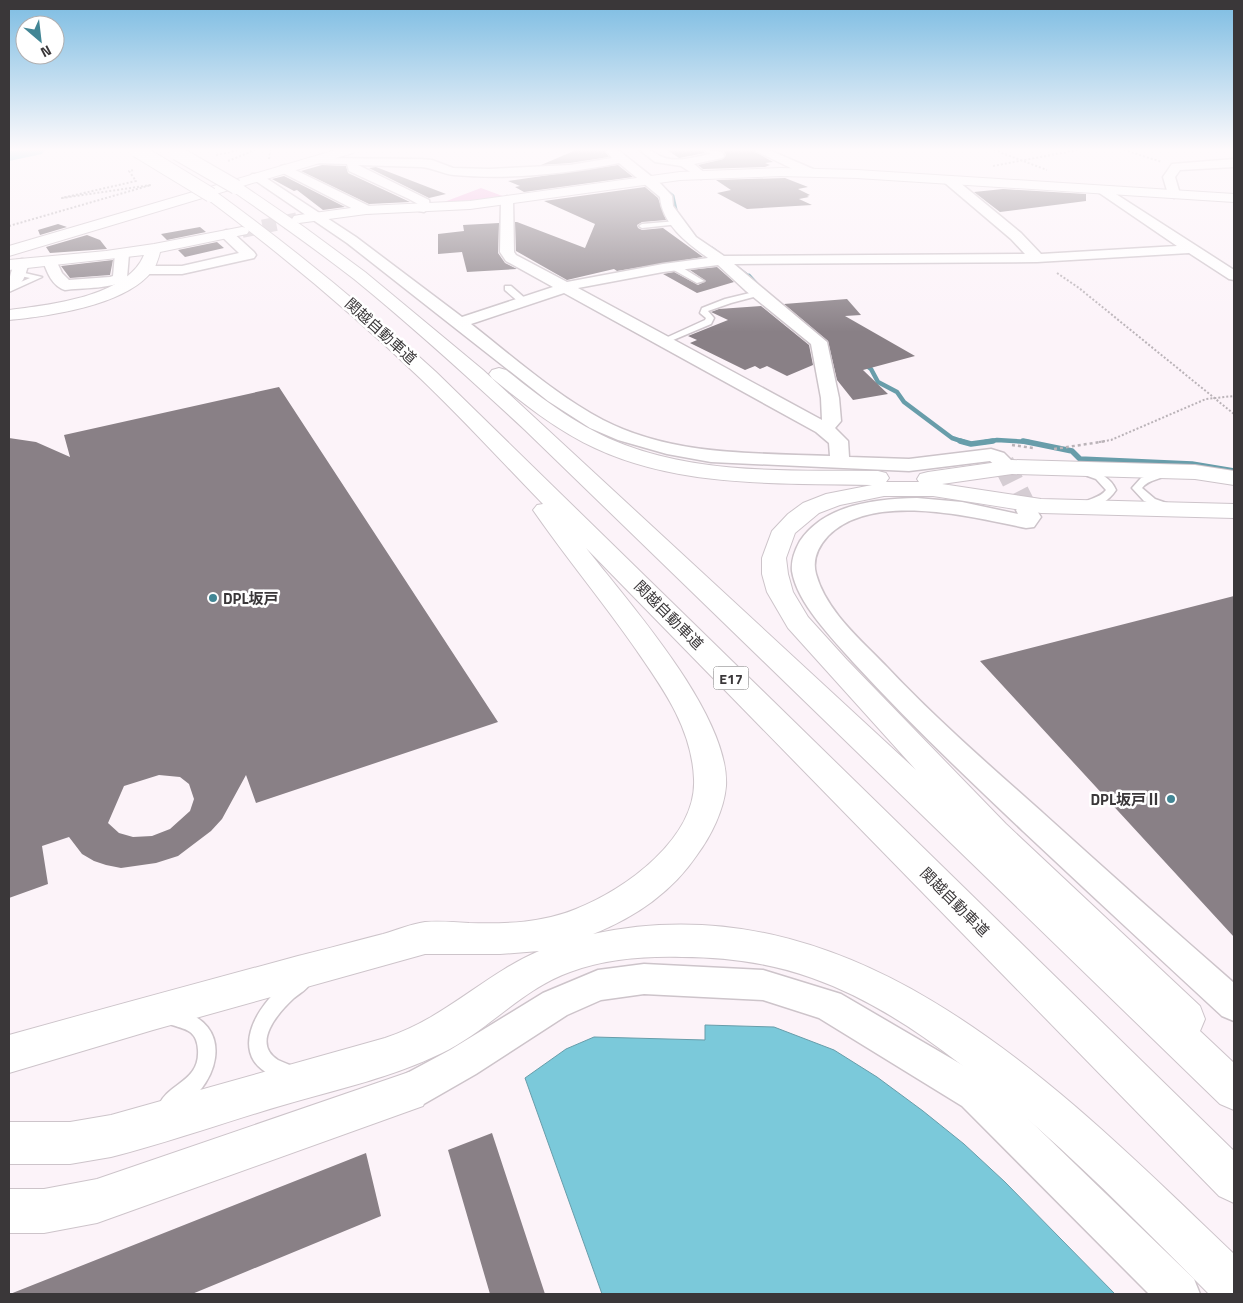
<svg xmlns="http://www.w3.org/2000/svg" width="1243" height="1303" font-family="'Titillium Web','Noto Sans JP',sans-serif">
<rect width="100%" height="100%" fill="#fcf3f9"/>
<path fill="#f3bbe1" d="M481 188 508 198 444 202Z"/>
<path fill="#7bc9da" stroke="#689daa" d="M705 1025 774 1027 834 1050 877 1077 923 1111 964 1144 1005 1182 1115 1294H602L525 1078 566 1049 594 1037 705 1040Z"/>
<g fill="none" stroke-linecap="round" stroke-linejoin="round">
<path stroke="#689daa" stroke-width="3" d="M662 187 673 196 677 214 680 217
M712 248 750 277"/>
<path stroke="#689daa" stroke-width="4.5" d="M749 276 758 286
M864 364 871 369 878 382 897 392 904 402 952 438 964 442
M985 442 997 440 1029 442"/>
<path stroke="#689daa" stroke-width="5.5" d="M960 441 971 444 993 441
M1023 441 1072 451 1080 459 1192 464 1234 471"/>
<path fill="#7bc9da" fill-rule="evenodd" d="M45 150 42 154 9 161V151Z"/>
</g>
<path fill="#898086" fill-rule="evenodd" d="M576 150H604L609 157 570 163 541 165Z
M667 150H702L705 153 679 158Z
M720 150H752L773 162 765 163 770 165 765 167 703 169 698 165 723 159 726 155 724 151Z
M322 165 346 166 348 173 410 202 369 204 301 171Z
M618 165 633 177 524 192 515 187 520 186 508 181Z
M376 167 446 194 429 198 369 168Z
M284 176 345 207 323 210 297 190 294 191 272 179Z
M785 178 808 187 798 189 810 195 807 196 809 197 799 199 812 205 747 209 717 193 731 190 716 180Z
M645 187 658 198 666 220 642 222 637 225 638 228 642 230 663 228 703 257 617 271 614 269 567 280 516 251 515 222H517L585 248 595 224 544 201Z
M1003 189 1086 194V201L1000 212 974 192Z
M499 223 498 253 505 263 517 269 467 272 462 252 438 254V234L464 231 463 225Z
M58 224 67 227 40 235 38 230Z
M200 227 206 232 167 240 161 234Z
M87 235 100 240 107 249 50 253 46 247Z
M217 242 224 248 185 257 178 250Z
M113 260 110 275 70 278 61 266Z
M717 267 734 282 697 293 663 274 674 272 698 285 706 281 690 270Z
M847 299 861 315 845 316 915 356 863 370 888 394 853 400 837 380 828 341 784 304Z
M761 306 809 345 813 365 787 376 767 366 760 369 755 366 745 370 690 343 697 340 688 336 728 320 711 312 719 309Z
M279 387 498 722 256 803 246 775 222 819 211 831 178 856 156 863 121 868 106 865 94 861 82 854 69 837 42 846 48 884 9 898V438L36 442 70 457 64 435ZM159 775 180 777 189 784 194 799 190 811 170 829 152 836 133 837 119 833 108 823 124 786Z
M1234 596V937L980 661Z
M492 1133 545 1294H490L448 1150Z
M366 1153 381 1216 192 1294H10Z"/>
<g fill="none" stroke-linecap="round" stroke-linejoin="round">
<path stroke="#d5cdd3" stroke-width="22" stroke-dasharray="22 11" stroke-linecap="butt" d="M1003 462 1027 510"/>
<path stroke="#d5cdd3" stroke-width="14" stroke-dasharray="14 7" stroke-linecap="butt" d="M242 231 299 219"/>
<g stroke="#cdc4ca" stroke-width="3">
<path id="service" d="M677 221 679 222V224L642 228 639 226 642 224Z
M672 265H678L704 281 697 283 672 269Z
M16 271 42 277 9 292V287L30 278 16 275Z
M505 286H511L527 300V304H521L505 290Z
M758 291H761V295L731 303 708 311 714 318 711 324 666 343 659 341 705 320 706 318 700 313 702 308 725 299Z
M1083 468C1097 472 1110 476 1116 490 1109 501 1095 510 1081 507L1080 505C1088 498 1099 499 1106 490L1096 479 1079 473 1078 471Z
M1163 471 1168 474C1160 480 1149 479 1142 488L1155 499 1175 506 1176 508 1171 511 1144 501 1132 488 1141 478Z
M302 974 308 977 311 982C307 990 300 993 294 998 278 1013 251 1043 278 1060 284 1063 291 1065 296 1068L299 1074 296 1080 290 1083C277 1078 262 1073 254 1061 235 1031 275 984 302 974Z
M172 1009C241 1020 219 1094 168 1114L161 1111 159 1105C168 1083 200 1082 198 1050 197 1028 182 1029 166 1023L163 1017 166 1011Z"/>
</g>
<g stroke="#cdc4ca" stroke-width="3">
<path id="minor" d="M606 150H618L661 184 672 196 673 206 696 237 724 256 1025 254 1011 239 945 183 943 180 945 177H953L1021 233 1041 254 1177 246 1095 190 1097 187H1105L1234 270V280L1229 279 1189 253 1037 262 734 264 827 342 839 398 841 421 835 428 848 441 849 457 909 459 991 449 1004 453 1013 462 1010 466C1001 468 997 467 990 461L909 471 711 462 667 454 618 440 590 428 548 401 347 243 250 177 252 174H260L356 237 462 317 553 287 506 261 500 252 501 200 507 196 513 200 514 252 516 255 567 282 663 264 708 258C687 243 662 224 660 197L619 163C565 174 509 180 454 175 443 174 433 168 421 167L358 165 429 200 430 208 424 212 419 211 418 204 409 199 349 171 347 164 314 163 310 162 308 160 310 158 421 159 432 160 453 168 489 169 570 165 612 158ZM718 265 746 291 811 344 821 398 822 420 578 288 663 272ZM564 293 816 432 829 443 830 456C754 453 673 456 603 420 557 396 512 356 471 324Z
M640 150C655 149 651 152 662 157 677 163 695 157 710 154L704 150 722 152 724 156 722 158 694 164 707 175 701 179 681 166 655 162Z
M754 150H769L813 169 815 172 813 175H805Z
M1234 159V167L1180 170 1175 177 1180 194 1174 198 1168 194 1163 177 1172 164Z
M285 165 371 207 372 210 371 213H361L281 172 279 169 281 166Z
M226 230 231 231 254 252 256 255 254 258 182 274H144L139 273 137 270 139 267 144 266H182L239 253 219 234Z
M122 250 127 251 129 254 127 278C119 289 79 288 65 290 52 286 47 272 43 261L45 258H55L62 273 69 280 110 277 113 276 115 254 117 251Z
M22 259 27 260 29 263C24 277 25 285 9 288 9 278 11 269 17 260Z
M917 498 962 502 1018 514 1016 510 1020 506 1027 504 1034 506 1041 517 1034 527 1026 528C972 517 872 491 828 536 818 547 812 559 816 574 826 611 861 640 887 667 936 719 990 766 1043 813 1106 870 1170 927 1234 983V1021L1222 1016C1155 954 1089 893 1023 831 965 776 907 721 853 662 832 638 797 603 792 571 791 560 795 550 800 541 825 504 876 499 917 498Z
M644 964 763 970 841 994 988 1080 1194 1279 1200 1294H1149L962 1106 819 1018 763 1000 644 994 601 1000 567 1015 476 1074 422 1105 409 1110 396 1105 390 1092 396 1079 450 1050 543 993 598 970Z"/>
</g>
<g stroke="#cdc4ca" stroke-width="2">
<path id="tertiary" d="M336 150H355L353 153 9 256V246Z
M780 168 857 170 1234 194V202L857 178 780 176 680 180 470 209 366 214 299 223 294 222 292 219 294 216 299 215 366 206 470 201 680 172Z
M242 227 247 228 249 231 247 234 160 252C159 257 157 262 155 267 131 305 50 316 9 320V310C48 305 127 297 144 255L9 270V260L106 251 154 244Z
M409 1072 423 1078 429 1092 423 1106 97 1223 44 1233H9V1189H44L97 1179Z"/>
</g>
<g stroke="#cdc4ca" stroke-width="2">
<path id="motorway" d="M236 183 241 184 304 227 365 272 483 370 916 770 788 628 767 592 762 574V558L772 531 788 514 803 503 826 494 872 485C780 483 681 488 595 448 558 431 524 404 492 378L489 374 492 370 499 368 506 370C542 399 581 429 625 445 705 475 794 470 878 471L886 473 889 478 886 482H919L917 479 920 474 928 472 1012 460 1195 465 1234 471V485L1195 479 1012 474 942 484 1041 499 1234 504V518L1041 513 933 496H884L840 505 819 513 795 533 786 558 788 574 793 592 808 617 847 660 1006 824 1200 1006 1205 1019 1200 1031 1234 1063V1110L1220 1104 525 430C469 378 413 327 354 279 314 248 273 219 231 190L229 187 231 184Z
M211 191 216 192C293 248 366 308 436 372L1234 1151V1203L1219 1196 586 548C629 603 730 715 726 786 724 810 711 836 697 855 672 892 634 918 593 934 858 877 1061 1089 1234 1254V1294H1209C1129 1214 1050 1132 959 1063 915 1029 866 997 812 978 770 963 726 957 682 957 645 956 605 959 570 972 522 989 488 1031 442 1053 393 1077 339 1089 287 1104 228 1121 170 1142 111 1157L70 1164H9V1122H70L111 1115 385 1038C446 1018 483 975 539 951L500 954H425L153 1030 9 1073V1035C105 1008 202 982 298 956 327 949 355 941 383 934 397 930 411 924 425 922 439 921 455 922 469 923 506 924 542 923 576 909 625 890 697 838 694 779 692 729 664 690 637 651 604 603 566 558 533 510L537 505 543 504C502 462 463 419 421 379 353 314 281 254 206 198L204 195Z"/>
</g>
<path stroke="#bab3b8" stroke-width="2" stroke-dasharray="2 2" stroke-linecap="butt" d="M994 150 1047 170
M1124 150 1162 162
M216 155 240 150
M269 159 270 150
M228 161 255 150
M993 166 1077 150
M9 226 151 185 62 198 136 181 129 171 134 170
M1057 273 1079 288 1234 414
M1099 442 1111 440 1206 399 1234 396"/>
<path stroke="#bab3b8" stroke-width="2.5" stroke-dasharray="3 3" stroke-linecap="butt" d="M1012 445 1033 448
M1054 449 1107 441"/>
<use href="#service" fill="#fff" fill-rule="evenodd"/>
<use href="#minor" fill="#fff" fill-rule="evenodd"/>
<use href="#tertiary" fill="#fff" fill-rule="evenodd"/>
<use href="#motorway" fill="#fff" fill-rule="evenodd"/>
<g stroke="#cdc4ca" stroke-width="16" stroke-linecap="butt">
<path id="motorway-bridge" d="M137 150 211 195
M177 153 236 187"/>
</g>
<use href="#motorway-bridge" stroke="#fff" stroke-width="14"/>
</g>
<linearGradient id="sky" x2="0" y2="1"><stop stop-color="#7cbce2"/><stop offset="0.45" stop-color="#fefafc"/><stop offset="1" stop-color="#fefafc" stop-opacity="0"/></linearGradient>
<rect width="1243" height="332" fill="url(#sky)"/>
<g fill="#428695" stroke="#fff" stroke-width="2">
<circle cx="213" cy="598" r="5"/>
<circle cx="1171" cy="799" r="5"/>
</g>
<g text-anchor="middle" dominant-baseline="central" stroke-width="5" stroke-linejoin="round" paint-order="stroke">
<rect fill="#fff" stroke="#757374" stroke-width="1" x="713.5" y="666.5" width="35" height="23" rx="4"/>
<g font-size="14" font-weight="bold" fill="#3a3739">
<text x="731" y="678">E17</text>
</g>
<g font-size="15" fill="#3a3739" stroke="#fff">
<text transform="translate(381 331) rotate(42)">関越自動車道</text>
<text transform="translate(669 615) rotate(45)">関越自動車道</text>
<text transform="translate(955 902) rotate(45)">関越自動車道</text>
</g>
<g font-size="15" font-weight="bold" fill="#3a3739" stroke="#fff" text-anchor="start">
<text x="223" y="598">DPL坂戸</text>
<text x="1161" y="799" text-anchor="end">DPL坂戸Ⅱ</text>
</g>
</g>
<rect width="1243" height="1303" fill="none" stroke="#3a3739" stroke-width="20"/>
<g transform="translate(40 40) rotate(152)"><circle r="24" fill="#ffffff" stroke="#b0afb0"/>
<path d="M0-4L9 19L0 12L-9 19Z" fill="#428695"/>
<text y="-8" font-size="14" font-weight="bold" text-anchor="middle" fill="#3a3739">N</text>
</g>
</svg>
